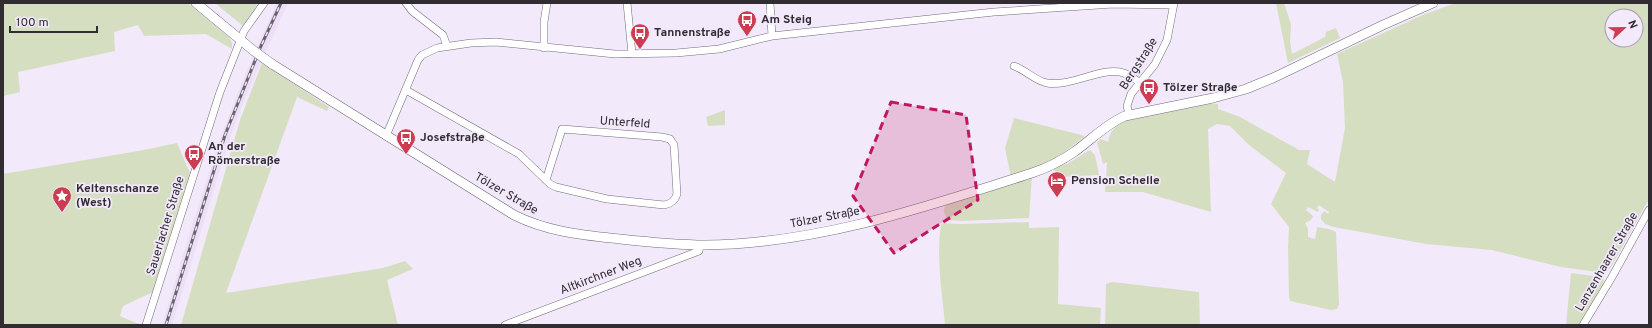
<svg xmlns="http://www.w3.org/2000/svg" width="1652" height="328" font-family="Overpass,sans-serif">
<rect width="100%" height="100%" fill="#f2e9fa"/>
<path fill="#eddff7" d="M277 3H288L245 98 230 138 172 325H162L192 225 222 133 247 70Z"/>
<path fill="#d6dec2" fill-rule="evenodd" d="M3 3H188L229 37 232 43V49L206 34 144 36 138 25 114 32 115 51 18 72 20 92 3 96Z
M215 3H258L243 26Z
M1276 3H1284L1291 24 1290 41 1292 54 1325 37 1326 32 1336 28 1340 38 1288 63Z
M1456 3H1649V199L1611 267 1605 273 1561 267 1492 250 1426 244 1334 227 1325 224 1321 219V215L1324 211 1328 214 1329 212 1319 205 1317 208 1319 210 1318 212 1308 207 1306 210 1313 216 1311 220 1305 223 1308 229V237L1315 239 1317 227 1329 229 1336 232 1339 304 1337 309 1331 310 1290 301 1289 297 1288 247 1289 227 1271 204 1286 173 1249 145 1230 126 1217 124 1208 129 1211 212 1143 192H1105L1107 162 1103 164 1097 142 1101 139 1108 142C1110 130 1116 126 1126 120L1209 104H1218V109L1240 117 1299 150H1310L1307 164 1335 182 1345 128 1343 82 1337 54 1425 14ZM1612 16H1636V40H1612Z
M262 63 329 107 327 111 297 97 226 293 383 268 405 261 413 269 387 280 398 325H181L240 120Z
M725 110V125L708 126 706 117Z
M1014 118 1085 136 1052 162 1011 177 1005 148Z
M177 143 190 173 153 292 123 306 120 316 141 325H3V174L144 150Z
M1090 150 1095 155 1099 175 1059 177 1053 168 1067 164Z
M1032 176 1029 218 962 221 949 220C944 215 942 210 947 203Z
M1029 222V228L1059 227 1058 304 1101 308 1100 325H945C942 292 936 257 941 225L943 223 960 224Z
M1571 273 1602 277 1604 280 1603 285 1579 325H1566Z
M1112 282 1199 292 1200 325H1105L1106 284Z"/>
<g fill="none" stroke-linecap="round" stroke-linejoin="round">
<g stroke="#736b79" stroke-width="8">
<path id="minor" d="M406 3 412 11 443 35 447 46
M627 3 632 54
M770 3 772 36
M544 48V22L547 3
M1014 66C1026 70 1035 81 1047 83 1070 87 1100 68 1120 72 1127 73 1133 78 1139 82
M406 90 519 154 550 184 556 187 607 199 664 205C671 204 675 201 677 194L674 145 670 139 662 137 562 129 546 180
M1129 114 1127 106 1131 94 1155 64 1167 40 1174 3
M386 136 418 60 422 55 437 48 471 43 496 42 615 54 676 53 719 49 772 36 994 12 1113 4 1174 5
M146 325 220 92 244 31 264 3
M505 325 699 251 700 245
M1583 325 1612 277 1649 210"/>
</g>
<g stroke="#736b79" stroke-width="10">
<path id="major" d="M196 3 254 51
M272 64 514 215C548 232 583 235 620 239 648 242 676 245 705 245 818 244 926 207 1032 173 1047 168 1061 161 1074 152 1091 140 1106 124 1125 116L1213 98 1246 89 1273 78 1383 25 1433 3"/>
</g>
<use href="#minor" stroke="#fff" stroke-width="7"/>
<use href="#major" stroke="#fff" stroke-width="9"/>
<g stroke="#69646d" stroke-width="3">
<path id="rail" d="M166 325 225 135 261 46 281 3"/>
</g>
<use href="#rail" stroke="#f2e9fa" stroke-width="1.5" stroke-dasharray="4.5" stroke-linecap="butt"/>
<g stroke="#736b79" stroke-width="10" stroke-linecap="butt">
<path id="major-bridge" d="M254 51 272 64"/>
</g>
<use href="#major-bridge" stroke="#fff" stroke-width="9"/>
</g>
<path fill="#c2185b" fill-opacity="0.2" stroke="#c2185b" stroke-width="3" stroke-dasharray="8 5" stroke-linejoin="round" d="M891 102 966 115 978 200 894 253 853 196Z"/>
<defs>
<g id="bus-pin" transform="scale(1)"><path d="M0 17L-7.5 6A9.5 9.5 0 1 1 7.5 6Z" fill="#cd3d52" stroke="#f2e9fa"/><path d="M-5-6H5V4H4V6H2V4H-2V6H-4V4H-5ZM-3.5-4V0h7V-4ZM-3.5 1.2v1.5H-2V1.2ZM2 1.2v1.5H3.5V1.2Z" fill="#fff"/></g>
<g id="hotel-pin" transform="scale(1)"><path d="M0 17L-7.5 6A9.5 9.5 0 1 1 7.5 6Z" fill="#cd3d52" stroke="#f2e9fa"/><path d="M-6-4.5h1.5V1H6V5H4.5V3h-9V5H-6ZM-4 0a1.8 1.8 0 1 1 3.6 0ZM.5 0V-2.5h3Q6-2.5 6 0Z" fill="#fff"/></g>
<g id="sight-pin" transform="scale(1)"><path d="M0 17L-7.5 6A9.5 9.5 0 1 1 7.5 6Z" fill="#cd3d52" stroke="#f2e9fa"/><path d="M0-6L1.8-2.2L6-1.7L2.9 1.2L3.7 5.4L0 3.3L-3.7 5.4L-2.9 1.2L-6-1.7L-1.8-2.2Z" fill="#fff"/></g>
</defs>
<g fill-rule="evenodd">
<use href="#bus-pin" x="747" y="20"/>
<use href="#bus-pin" x="640" y="33"/>
<use href="#bus-pin" x="1149" y="88"/>
<use href="#bus-pin" x="406" y="138"/>
<use href="#bus-pin" x="194" y="154"/>
<use href="#hotel-pin" x="1057" y="181"/>
<use href="#sight-pin" x="62" y="196"/>
</g>
<g text-anchor="middle" dominant-baseline="central" stroke-width="3.5" stroke-linejoin="round" paint-order="stroke">
<g font-size="12" font-weight="bold" fill="#302c32" stroke="#f2e9fa" text-anchor="start">
<text x="761" y="20">Am Steig</text>
<text x="654" y="33">Tannenstraße</text>
<text x="1163" y="88">Tölzer Straße</text>
<text x="420" y="138">Josefstraße</text>
<text x="208" y="147">An der<tspan x="208" dy="14">Römerstraße</tspan></text>
<text x="1071" y="181">Pension Schelle</text>
<text x="76" y="189">Keltenschanze<tspan x="76" dy="14">(West)</tspan></text>
</g>
<g font-size="12" fill="#302c32" stroke="#f2e9fa">
<text transform="translate(1139 64) rotate(-57)">Bergstraße</text>
<text transform="translate(625 123) rotate(4)">Unterfeld</text>
<text transform="translate(506 194) rotate(30)">Tölzer Straße</text>
<text transform="translate(825 218) rotate(-11)">Tölzer Straße</text>
<text transform="translate(166 226) rotate(-73)">Sauerlacher Straße</text>
<text transform="translate(1607 262) rotate(-60)">Lanzenhaarer Straße</text>
<text transform="translate(601 276) rotate(-21)">Altkirchner Weg</text>
</g>
</g>
<rect width="1652" height="328" fill="none" stroke="#302c32" stroke-width="8"/>
<g transform="translate(1624 28) rotate(68)"><circle r="19" fill="#f2e9fa" stroke="#a49daa"/>
<path d="M0-3L7 15L0 10L-7 15Z" fill="#cd3d52"/>
<text y="-6" font-size="11" font-weight="bold" text-anchor="middle" fill="#302c32">N</text>
</g>
<path d="M10 26v6h87v-6" fill="none" stroke="#302c32" stroke-width="2"/>
<text x="16" y="26" font-size="12" fill="#302c32" stroke="#f2e9fa" stroke-width="3" paint-order="stroke">100 m</text>
</svg>
